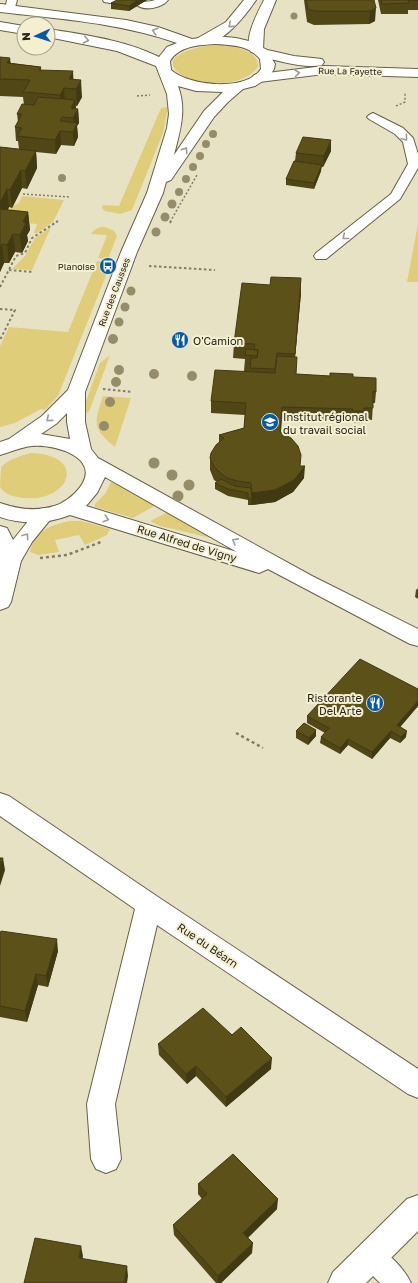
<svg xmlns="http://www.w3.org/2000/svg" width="418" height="1283" font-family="'Golos Text',sans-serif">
<rect width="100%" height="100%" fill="#e8e2c5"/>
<path fill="#dfcd79" d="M213 45C227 46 259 47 258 67 244 87 199 88 180 74 155 55 201 46 213 45Z
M168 107 163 133 132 210 120 214 105 211 102 208 103 205 119 206 161 108Z
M22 196 64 200 53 222 37 233H34L37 224 4 221 11 207 19 203Z
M418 224V282H407Z
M51 227 32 270 12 269 25 256 35 238Z
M105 227 114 231 117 236 108 259 98 258 107 235 91 234C94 229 101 226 105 227Z
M97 261 104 262 100 272 107 273 58 396 45 410 41 409 15 423 0 427V346L9 327 68 332Z
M110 355 89 412 84 414 85 404 100 363Z
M103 396 131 398 115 447C92 429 94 423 103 396Z
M31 453C89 455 69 503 24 498 15 497 5 495 0 487L1 467C10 459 19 456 31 453Z
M111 482 122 486 156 505 133 518 95 507V504L105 494Z
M168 512 215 539 160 526 150 521Z
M71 521H81L110 529 107 535 85 545 79 535 55 540 59 552 38 555 30 552C34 531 52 524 71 521Z"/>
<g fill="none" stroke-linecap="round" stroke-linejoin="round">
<g stroke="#666047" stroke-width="2">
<path id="lane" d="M7 0H17L14 11 10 12 0 10V4L6 5Z
M103 0H127L128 2 123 5 104 2Z
M155 0H168C162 8 143 12 136 4 140 0 149 3 155 0Z
M373 113 403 128 413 138 418 154V168L400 199 326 259H316L314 256 316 253 391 194 408 164 403 142 395 134 369 119 367 117 369 115Z
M372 1244C387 1251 404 1268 411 1283H380L363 1266 359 1257 363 1248Z"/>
</g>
<g stroke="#666047" stroke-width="2">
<path id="street" d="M244 0H256C246 15 220 49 198 44L196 41 198 38 226 22Z
M264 0H276L264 29 263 49 294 56 322 59 324 62 322 65C304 69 276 60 258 56L256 53 251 52C243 39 258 12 264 0Z
M324 66 418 69V77L324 74 259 82 254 81 252 78 254 75 259 74Z
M44 508 51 510 54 515 32 542 21 561 11 602 8 607 0 610V526L7 528 13 540 37 510Z
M0 793 9 796 158 897 418 1069V1098L408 1094 157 925 115 1104 121 1159 116 1169 106 1173 96 1169 91 1159 87 1104 135 909 0 816Z
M418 1195V1231L366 1283H328L333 1272 407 1199Z"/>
</g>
<g stroke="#666047" stroke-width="2">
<path id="secondary" d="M0 4 126 20 158 27 192 39 215 36 236 38 253 42 267 50 275 64 274 69 269 77 255 86 243 89 228 102 214 117 171 180 166 182 163 193 137 252 85 392V422L91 449 98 458 312 576 418 629V646L410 644 268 569 259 573 70 515C47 524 23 525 0 517V503C15 508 29 511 45 508 56 507 67 501 75 493 107 461 60 444 32 446 21 447 11 452 0 455V442L9 439 42 416 68 390 121 252 147 193 167 128 169 114 167 94 156 66 117 51 48 37V29C85 35 125 40 159 57L167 47 177 43C120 23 60 19 0 12ZM215 44C231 45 249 45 260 59L261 69C246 92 189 86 171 70L170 61C179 46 199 45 215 44ZM178 86 196 91 223 92 204 111 174 155C180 131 187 110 178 86ZM67 413V422L70 439 41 434 56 424ZM105 477 237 552 86 506 97 493Z
M0 22 24 26V34L0 30Z"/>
</g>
<path stroke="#807c69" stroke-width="1.5" stroke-dasharray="2 2" stroke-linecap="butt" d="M137 96 150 95
M396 106 405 102V93
M23 194 69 197
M56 222 58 221
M170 222 197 175"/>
<path stroke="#807c69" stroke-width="2" stroke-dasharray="2.5 2.5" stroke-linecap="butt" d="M170 223 171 221
M149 266 215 270
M9 270 33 272
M0 287 16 256 25 253 32 238 58 221
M0 309 15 310 0 340
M103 389 132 392"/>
<path stroke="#807c69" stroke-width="2.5" stroke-dasharray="3 3" stroke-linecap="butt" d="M40 558 67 555 101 542
M236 733 263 748"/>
<use href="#lane" fill="#fff" fill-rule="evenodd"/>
<use href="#street" fill="#fff" fill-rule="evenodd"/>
<use href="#secondary" fill="#fff" fill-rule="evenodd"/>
</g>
<g fill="#958d69">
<circle cx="294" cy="16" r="3.5"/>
<circle cx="213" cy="134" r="4"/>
<circle cx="206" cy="144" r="4"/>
<circle cx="200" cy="156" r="4"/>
<circle cx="193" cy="167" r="4"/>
<circle cx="62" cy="178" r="4"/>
<circle cx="186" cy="179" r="4"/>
<circle cx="179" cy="192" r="4"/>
<circle cx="172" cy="204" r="4.5"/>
<circle cx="165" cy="217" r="4.5"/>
<circle cx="156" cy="232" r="4.5"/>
<circle cx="131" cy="291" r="4.5"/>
<circle cx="125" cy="307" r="4.5"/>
<circle cx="119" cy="322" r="4.5"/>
<circle cx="113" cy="339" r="5"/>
<circle cx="119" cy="370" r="5"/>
<circle cx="154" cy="374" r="5"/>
<circle cx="192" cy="376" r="5"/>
<circle cx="116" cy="382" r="5"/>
<circle cx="110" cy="402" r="5"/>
<circle cx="104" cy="426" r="5"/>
<circle cx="154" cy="463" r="5.5"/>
<circle cx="172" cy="475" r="5.5"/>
<circle cx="189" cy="485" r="5.5"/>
<circle cx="178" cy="496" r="5.5"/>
</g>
<path fill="#504616" d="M147 0 129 11 111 9V3Z
M304 0H374L375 21 369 24 314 25 307 22Z
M378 0H418V10H408V14H381Z
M0 57 11 63 41 67V70L74 80 82 97 77 106H76V109H78L79 123 77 126 78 137 74 146 61 145 56 154 36 152 37 168 27 189 22 188 12 208 9 207 8 210 28 212 30 230 27 235 28 241 22 253 15 252 9 263H4L0 272V147L19 149 18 141H16L15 127 18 122 17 114 24 105 23 97 0 96Z
M331 140V151L323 167H321V171L314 189 286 185V179L295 161 296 153Z
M301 293 295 357 296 374 330 376V373L353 377 376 392 375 403H373L372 420 363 419V423H352V421L282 419 281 432 300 466 304 478 293 492 275 502 251 505H248V500L228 496 215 489V483L217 482 214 480 210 470V458L219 442V435L244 428 245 415 211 413V401L244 371 245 359 233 358 234 343Z
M418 588V599L415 597 416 590Z
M418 689V706L400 727 406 737 400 743 390 738 372 759 348 745 340 754 320 743 321 737 325 733 307 723V716Z
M296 731 316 736 308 745 296 738Z
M0 934 58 951 48 987 38 985 27 1022 0 1017Z
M232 1035 271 1069 226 1107 196 1076 187 1084 159 1055 158 1044Z
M198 1184 277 1209 248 1238 252 1253 221 1283H216L174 1235 173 1225 202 1199 198 1194Z"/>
<path fill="#413912" d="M138 0H147L129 11V6Z
M376 8 375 21 369 24 370 11Z
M10 58 12 74 9 80 7 63Z
M73 71 74 89 69 79Z
M81 80 82 97 77 106 76 89Z
M64 88 65 105 61 113 60 95Z
M75 100 76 113 78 109 79 123 77 126 78 137 74 146 73 132 74 126 73 118 71 108Z
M60 131 61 145 56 154 55 140Z
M331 140V151L323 167 324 156Z
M36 151 37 168 27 189 25 171Z
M322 165 321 171 314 189V183Z
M21 170 22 188 12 208 10 190Z
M7 189 9 207 0 225V203Z
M28 212 30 230 27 235 28 241 22 253 20 235 23 222Z
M13 234 15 252 9 263 7 245Z
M2 244 4 263 0 272V249Z
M301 278V293L294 369 295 354Z
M305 466 304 478 293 492 275 502 251 505 252 493Z
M418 701V706L396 732 397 725Z
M316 730V736L308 745 309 738Z
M391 731 390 738 372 759V752Z
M407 731 406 737 400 743 401 737Z
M348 739V745L340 754V748Z
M3 858 5 870 0 886V867Z
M57 939 58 951 48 987 46 976Z
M36 974 38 985 27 1022 25 1011Z
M272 1058 271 1069 226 1107V1097Z
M196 1066V1076L187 1084 186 1074Z
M278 1199 277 1209 243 1242V1233Z
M253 1243 252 1253 221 1283H218V1276Z
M81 1246 83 1256 81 1267 79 1258Z
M127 1266 128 1276 127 1283H124Z"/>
<path fill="#5d511a" stroke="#413912" d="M117 0H138L129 6 111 3Z
M306 0H374L376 8 370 11H315L308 9Z
M381 0H418H408L409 3 382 4Z
M0 57 10 58 7 63 41 67 39 70 73 71 69 79 81 80 76 89 64 88 60 95 23 92 30 80 0 79Z
M38 97 75 100 71 108 78 109 73 118 62 117 60 121 77 123 73 132 60 131 55 140 17 136 22 128 15 127 22 114H17L22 104 34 105Z
M303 137 331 140 324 156 296 153Z
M0 147 36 151 25 171 21 170 10 190 7 189 0 203Z
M294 161 322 165 314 183 286 179Z
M0 209 28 212 23 222 26 223 20 235 13 234 7 245 2 244 0 249Z
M271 277 301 278 295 354 277 353 275 369 250 368 251 358H257L258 350H254L255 344 234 343 242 283 270 285Z
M246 349 258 350 257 356 245 355Z
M277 356 297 357 296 374 330 376V373L353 374V377L376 378V392L373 391V408H364V411H353V409L282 407 280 432 291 438 298 446 301 455 300 466H305L294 480 275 490 252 493 251 483 237 481 227 478 215 468 210 458 211 453 216 445 224 438 219 435 244 428 246 403 211 401 215 370 275 373Z
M221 479 234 486 251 488 252 499 248 498V493L228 489 215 483Z
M360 659 418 689V701L397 725 407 731 401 737 391 731 372 752 348 739 340 748 321 737 329 728 307 716Z
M304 723 316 730 309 738 296 731Z
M0 858H3L0 867Z
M1 931 57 939 46 976 36 974 25 1011 0 1006V934Z
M203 1008 232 1035 241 1027 272 1058 226 1097 196 1066 186 1074 158 1044Z
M233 1154 278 1199 243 1233 253 1243 218 1276 173 1225 207 1194 198 1184Z
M35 1238 81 1246 79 1258 127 1266 124 1283H24Z"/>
<defs><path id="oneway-chevron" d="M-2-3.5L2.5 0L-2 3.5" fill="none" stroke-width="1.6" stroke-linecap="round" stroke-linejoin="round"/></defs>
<g stroke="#9d9c98">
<use href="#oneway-chevron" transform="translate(231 25) rotate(138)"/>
<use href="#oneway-chevron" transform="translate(155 31) rotate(-164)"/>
<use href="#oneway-chevron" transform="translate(86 40) rotate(12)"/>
<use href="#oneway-chevron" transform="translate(297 73) rotate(-6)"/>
<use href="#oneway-chevron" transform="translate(405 138) rotate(50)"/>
<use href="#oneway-chevron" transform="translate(185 150) rotate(-56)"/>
<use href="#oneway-chevron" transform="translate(345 237) rotate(141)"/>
<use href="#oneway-chevron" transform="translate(49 419) rotate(140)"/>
<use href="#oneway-chevron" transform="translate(106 519) rotate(17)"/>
<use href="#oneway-chevron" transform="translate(26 536) rotate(-54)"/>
<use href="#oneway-chevron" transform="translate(235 541) rotate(-151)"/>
</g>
<defs>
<g id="bus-disc" transform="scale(0.9)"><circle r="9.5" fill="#0559a7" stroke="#f5efd1"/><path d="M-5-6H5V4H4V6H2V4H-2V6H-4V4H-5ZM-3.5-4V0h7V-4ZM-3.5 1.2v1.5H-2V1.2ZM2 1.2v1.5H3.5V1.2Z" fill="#fff"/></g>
<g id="restaurant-disc" transform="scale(0.9)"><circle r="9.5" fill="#0559a7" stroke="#f5efd1"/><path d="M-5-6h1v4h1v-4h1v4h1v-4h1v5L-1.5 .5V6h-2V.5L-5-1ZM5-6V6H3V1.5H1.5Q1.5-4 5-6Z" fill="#fff"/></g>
<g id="university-disc" transform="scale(0.9)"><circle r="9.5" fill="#0559a7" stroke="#f5efd1"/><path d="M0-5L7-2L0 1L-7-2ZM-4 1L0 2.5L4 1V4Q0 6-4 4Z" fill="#fff"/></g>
</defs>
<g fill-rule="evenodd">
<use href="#bus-disc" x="108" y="266"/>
<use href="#restaurant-disc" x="180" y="340"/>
<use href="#university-disc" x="270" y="422"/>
<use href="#restaurant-disc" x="375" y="703"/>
</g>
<g text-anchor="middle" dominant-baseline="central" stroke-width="4" stroke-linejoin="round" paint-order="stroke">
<g font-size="9" fill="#262419" stroke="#f5efd1">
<text transform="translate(350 71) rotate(1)">Rue La Fayette</text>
<text transform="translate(114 292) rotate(-69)">Rue des Causses</text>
</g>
<g font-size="9" fill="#262419" stroke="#f5efd1" text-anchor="end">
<text x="95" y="266">Planoise</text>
</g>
<g font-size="11" fill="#262419" stroke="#f5efd1" text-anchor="start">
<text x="193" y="340">O'Camion</text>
<text x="283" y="416">Institut régional<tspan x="283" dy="13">du travail social</tspan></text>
<text x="362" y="697" text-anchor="end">Ristorante<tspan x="362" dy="13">Del Arte</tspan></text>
</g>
<g font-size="11" fill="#262419" stroke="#f5efd1">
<text transform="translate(187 543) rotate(17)">Rue Alfred de Vigny</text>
<text transform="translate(208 945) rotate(34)">Rue du Béarn</text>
</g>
</g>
<g transform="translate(36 36) rotate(267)"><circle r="19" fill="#f5efd1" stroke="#a29e87"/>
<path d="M0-3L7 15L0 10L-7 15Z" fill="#0559a7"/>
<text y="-6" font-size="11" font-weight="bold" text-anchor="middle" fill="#262419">N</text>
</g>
</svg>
